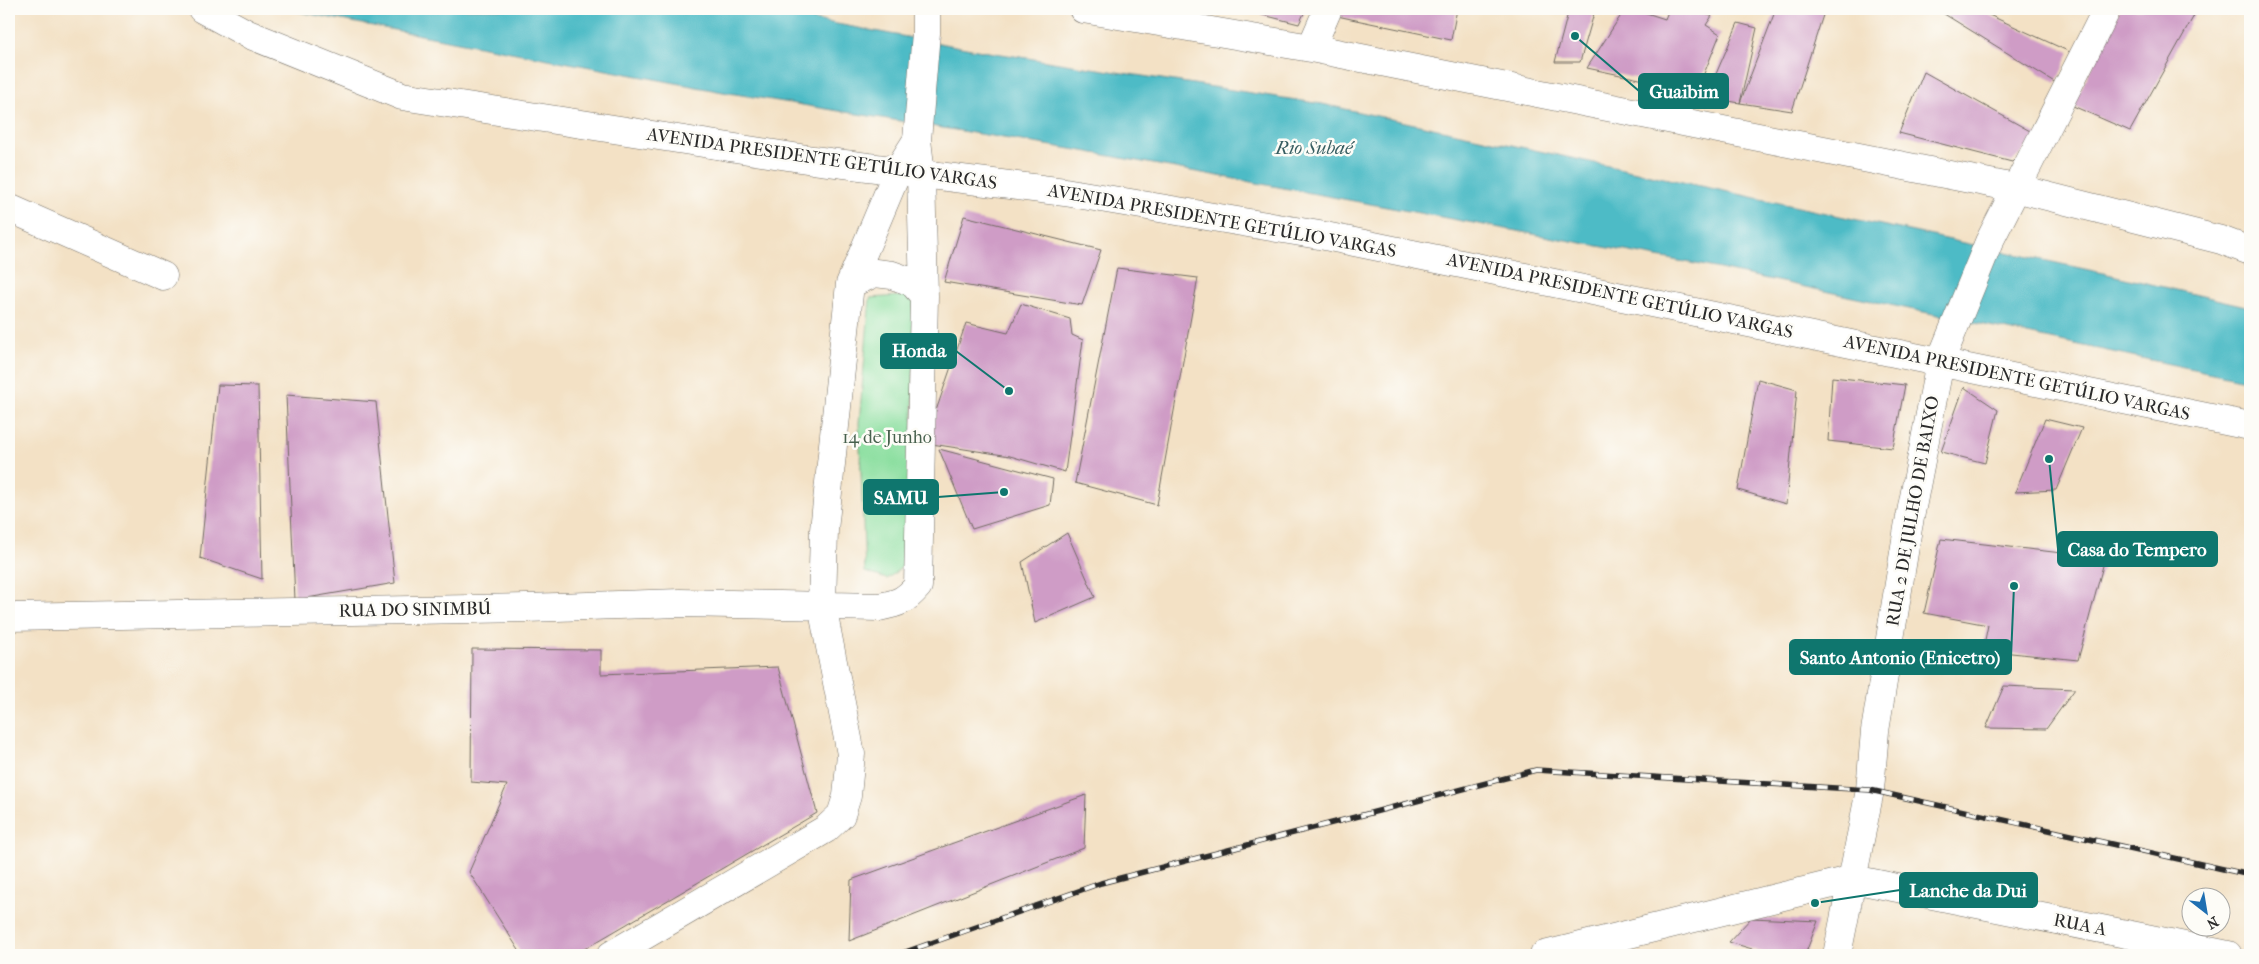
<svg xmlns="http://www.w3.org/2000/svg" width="2259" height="964" font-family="'IM FELL French Canon',serif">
<rect width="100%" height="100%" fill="#fdfcf7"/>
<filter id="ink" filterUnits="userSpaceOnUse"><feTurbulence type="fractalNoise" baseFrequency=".02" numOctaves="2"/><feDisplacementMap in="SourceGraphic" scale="10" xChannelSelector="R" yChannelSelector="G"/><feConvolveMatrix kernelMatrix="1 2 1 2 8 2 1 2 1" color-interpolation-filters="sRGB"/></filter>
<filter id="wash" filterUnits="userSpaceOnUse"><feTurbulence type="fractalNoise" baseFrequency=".0096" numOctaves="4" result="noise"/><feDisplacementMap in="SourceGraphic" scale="20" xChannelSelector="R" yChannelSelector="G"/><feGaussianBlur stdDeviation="1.12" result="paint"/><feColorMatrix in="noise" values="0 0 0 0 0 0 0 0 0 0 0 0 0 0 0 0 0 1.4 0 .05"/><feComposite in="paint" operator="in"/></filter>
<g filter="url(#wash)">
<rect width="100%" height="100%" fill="#f3e1c5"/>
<path fill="#8cdfa0" stroke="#5c8566" d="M914 295 912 559 887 579 865 572 859 423 870 298Z"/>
<path fill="#4dbbc6" stroke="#3c7378" d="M283 9H756L982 51 1322 104 2103 273 2250 307V381L1701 265 1083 151 723 92Z"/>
<g id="blocks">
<path fill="#cf9cc6" d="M1261 9H1306L1299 24 1259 14Z
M1340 9H1457L1451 40 1337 16Z
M1569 9 1595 10 1580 62H1555Z
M1625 9H1634L1665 19 1669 9H1686L1712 16 1706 25 1720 34 1697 91 1587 68Z
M1776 9H1825L1792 111 1740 103 1706 97 1738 23 1757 28 1740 103Z
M1944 9H1976L2070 52 2056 83 1941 12Z
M2120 9H2192L2196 12 2130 131 2073 106Z
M1924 72 2039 136 2012 162 1899 133Z
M964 216 1101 250 1082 305 944 282Z
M1117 268 1198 278 1157 505 1075 483Z
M1021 304 1070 319 1072 335 1083 340 1065 472 1010 456 925 443 966 323 1008 333Z
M1832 377 1905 385 1893 448 1828 441Z
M1758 379 1797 390 1786 504 1738 490Z
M218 385 258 386 262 579 200 558Z
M1964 387 1998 410 1985 463 1941 452Z
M286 395 376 402 395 583 295 600Z
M2045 419 2082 428 2056 490 2015 492Z
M939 449 1053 479 1050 505 972 529Z
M1067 533 1095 597 1035 623 1022 562Z
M1941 539 2105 558 2078 660 1983 650 1988 625 1924 613Z
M472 649 601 650V674L778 667 817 813 574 955H522L469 872 507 785 471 782Z
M2004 686 2075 689 2046 729 1986 728Z
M1086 795 1084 848 849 941 851 880Z
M1751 918 1818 921 1805 955H1772L1729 942Z"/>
</g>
</g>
<g filter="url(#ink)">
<use href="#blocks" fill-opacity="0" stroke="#716b61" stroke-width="1"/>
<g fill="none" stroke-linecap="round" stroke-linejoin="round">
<g stroke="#716b61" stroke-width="29">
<path id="minor" d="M202 9 248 34 402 96 813 160 1065 192 1325 236 2250 426
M1083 9 1311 48 2015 188 2221 240 2250 251
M1311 48 1328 9
M9 208 163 276
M2141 937 2228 955
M611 955 826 829 841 815 847 796 851 754 822 606
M1544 955 1853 879 2141 937 2145 955
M1837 955 1870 790 1875 731 1908 528 1940 362 1989 242 2107 9"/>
</g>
<g stroke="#716b61" stroke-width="29">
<path id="primary" d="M850 284 875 273 892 275 912 282 924 296
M822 606 824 530 850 284 898 170 917 140
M9 617 526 608 680 603 879 607C899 603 905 601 918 586L924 296 921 174 917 140 926 33V9"/>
</g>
<use href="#minor" stroke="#fff" stroke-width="28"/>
<use href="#primary" stroke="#fff" stroke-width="28"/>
<g stroke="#2b2b2b" stroke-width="5.5">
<path id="rail" d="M897 955 1101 883 1536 770 1870 790 2250 875"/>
</g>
<use href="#rail" stroke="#fdfcf7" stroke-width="4" stroke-dasharray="11" stroke-linecap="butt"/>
</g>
</g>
<g text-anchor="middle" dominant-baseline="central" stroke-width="5" stroke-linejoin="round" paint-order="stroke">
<g font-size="18" fill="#2b2b2b" stroke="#fdfcf7">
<text transform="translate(822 159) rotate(8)">AVENIDA PRESIDENTE GETÚLIO VARGAS</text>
<text transform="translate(1222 221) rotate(10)">AVENIDA PRESIDENTE GETÚLIO VARGAS</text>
<text transform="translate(1620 296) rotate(12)">AVENIDA PRESIDENTE GETÚLIO VARGAS</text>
<text transform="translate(2017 378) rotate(12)">AVENIDA PRESIDENTE GETÚLIO VARGAS</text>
<text transform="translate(1913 511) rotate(-80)">RUA 2 DE JULHO DE BAIXO</text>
<text transform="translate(415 610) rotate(-1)">RUA DO SINIMBÚ</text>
<text transform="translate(2080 925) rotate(11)">RUA A</text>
</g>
<g font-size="18" fill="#48614e" stroke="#fdfcf7">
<text x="887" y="437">14 de Junho</text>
</g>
<g font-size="19" font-style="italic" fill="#375d61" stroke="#fdfcf7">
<text x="1314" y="148">Rio Subaé</text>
</g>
</g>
<path fill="none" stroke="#0f766e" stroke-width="2" d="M1575 36L1639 91M1009 391L956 351M1004 492L938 497M2049 459L2058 549M2014 586L2011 657M1815 903L1900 890"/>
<g fill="#0f766e" stroke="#fdfcf7" stroke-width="2">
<circle cx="1575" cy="36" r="5"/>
<circle cx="1009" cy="391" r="5"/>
<circle cx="1004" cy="492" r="5"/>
<circle cx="2049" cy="459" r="5"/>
<circle cx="2014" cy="586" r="5"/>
<circle cx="1815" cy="903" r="5"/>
</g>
<g fill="#0f766e" stroke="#0f766e" stroke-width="2">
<rect x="1639" y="74" width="89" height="34" rx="5"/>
<rect x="881" y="334" width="75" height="34" rx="5"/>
<rect x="864" y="480" width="74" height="34" rx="5"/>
<rect x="2058" y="532" width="159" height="34" rx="5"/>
<rect x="1790" y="640" width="221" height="34" rx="5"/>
<rect x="1900" y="873" width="137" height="34" rx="5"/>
</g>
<g font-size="19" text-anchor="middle" font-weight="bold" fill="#fff">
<text x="1684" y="98">Guaibim</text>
<text x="919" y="357">Honda</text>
<text x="901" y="504">SAMU</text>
<text x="2137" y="556">Casa do Tempero</text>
<text x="1900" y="664">Santo Antonio (Enicetro)</text>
<text x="1968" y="897">Lanche da Dui</text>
</g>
<rect width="2259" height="964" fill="none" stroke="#fdfcf7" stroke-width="30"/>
<g transform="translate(2206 912) rotate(149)"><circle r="24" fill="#fdfcf7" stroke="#a9a8a5"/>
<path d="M0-4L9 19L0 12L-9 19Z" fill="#1f6fb2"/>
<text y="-8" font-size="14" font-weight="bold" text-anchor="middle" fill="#2b2b2b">N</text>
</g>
</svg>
